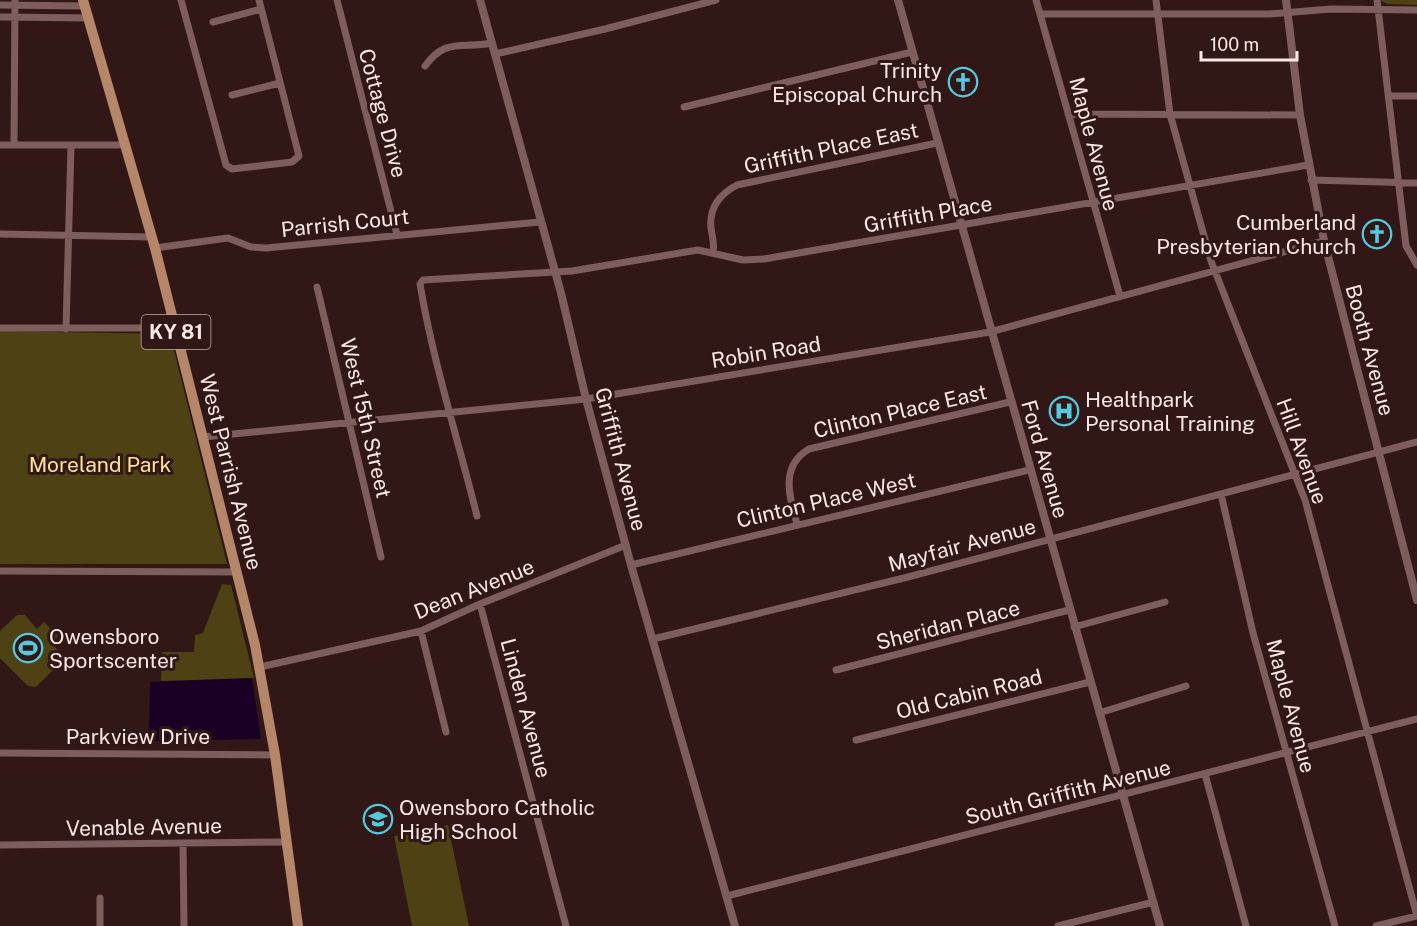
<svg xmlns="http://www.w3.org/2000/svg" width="1417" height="926" font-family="'Public Sans',sans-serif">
<rect width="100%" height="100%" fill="#311816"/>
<path fill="#4e4114" d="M1380 0H1417V5L1387 4Z
M0 331 170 334 227 564H0Z
M222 584 231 585 254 678 161 681 162 652H194L195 635 203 633Z
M17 615H25L37 629 44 622 58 636 51 643 62 654V661L36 687 28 686 0 658V631Z
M448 825 469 926H412L394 836Z"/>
<path fill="#1a0025" d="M252 678 261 739 149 741 150 682Z"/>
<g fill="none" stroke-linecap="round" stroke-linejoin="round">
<path stroke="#7e5e5c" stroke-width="7" d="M181 0 226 165 232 169 292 162 299 156 259 0
M337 0 397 235
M1036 0 1120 296
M1156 0 1170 114 1211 261 1305 500 1417 916
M1377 0 1406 246 1417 265
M0 5 85 6
M1040 14H1269L1331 9 1417 10
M0 17 88 18
M213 22 261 9
M495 54 605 29 716 0
M425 66C446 37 462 49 492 43
M232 95 280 83
M1389 96H1417
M684 107 912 52
M1068 114 1300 115
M0 145H125
M14 145 15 0
M1311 180 1417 183
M0 234 152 237
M155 248 228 238 251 247 266 248 540 222
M713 252C715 244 712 236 711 228 709 208 720 194 737 185L937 143
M317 287 381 557
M0 328H175
M66 329 71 146
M203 437 586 399 990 332 1324 241
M1221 494 1253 633 1335 926
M477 516C458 439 433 362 420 284L423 280 572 271 698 250 743 260 764 259 1308 165
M797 524C789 496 780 466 809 449L1010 402
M631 565 1029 470
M0 571 237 572
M480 604 566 926
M1074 627 1165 602
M421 631 446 732
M653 639 904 578 1417 442
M260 667 421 631 480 604 626 545
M836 670 1069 610
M1099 713 1186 686
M856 740 1090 682
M0 753 275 755
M1205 774 1246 926
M183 844 184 926
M0 845 287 842
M727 896 1417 719
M100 898V926
M1058 926 1154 902
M1376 926 1417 916"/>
<path stroke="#7e5e5c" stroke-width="8" d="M480 0 561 293 586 399 631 565 735 926
M898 0 1160 926
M1286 0 1300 115 1324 241 1417 600"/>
<path stroke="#b5866a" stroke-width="10" d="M83 0 155 248 255 645 275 755 298 926"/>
</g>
<defs>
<g id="church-ring" transform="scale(1.5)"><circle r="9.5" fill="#311816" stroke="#55cadf" stroke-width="1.5"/><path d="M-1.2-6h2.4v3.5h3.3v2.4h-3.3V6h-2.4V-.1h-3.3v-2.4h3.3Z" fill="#55cadf"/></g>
<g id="hospital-ring" transform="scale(1.5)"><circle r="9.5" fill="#311816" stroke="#55cadf" stroke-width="1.5"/><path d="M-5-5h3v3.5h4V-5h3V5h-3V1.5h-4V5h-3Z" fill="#55cadf"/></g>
<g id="stadium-ring" transform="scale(1.5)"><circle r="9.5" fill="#311816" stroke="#55cadf" stroke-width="1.5"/><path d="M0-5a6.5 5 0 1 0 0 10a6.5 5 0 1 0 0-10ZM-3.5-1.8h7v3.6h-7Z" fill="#55cadf"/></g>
<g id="school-ring" transform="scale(1.5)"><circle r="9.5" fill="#311816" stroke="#55cadf" stroke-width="1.5"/><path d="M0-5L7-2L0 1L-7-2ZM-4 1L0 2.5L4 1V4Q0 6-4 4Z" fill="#55cadf"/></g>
</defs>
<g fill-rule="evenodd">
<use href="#church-ring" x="963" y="82"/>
<use href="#church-ring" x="1377" y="234"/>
<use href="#hospital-ring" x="1064" y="411"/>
<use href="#stadium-ring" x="28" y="648"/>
<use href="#school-ring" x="378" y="819"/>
</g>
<g text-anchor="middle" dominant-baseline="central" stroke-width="6" stroke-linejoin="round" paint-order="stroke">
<rect fill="#311816" stroke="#beaaa8" stroke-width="1.5" x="141.5" y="315" width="69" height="34" rx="4.5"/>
<g font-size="20" font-weight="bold" fill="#fbe8e6">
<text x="176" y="332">KY 81</text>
</g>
<g font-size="21" fill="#fbe8e6" stroke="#311816" text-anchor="start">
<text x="942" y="70" text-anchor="end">Trinity<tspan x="942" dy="24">Episcopal Church</tspan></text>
<text x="1356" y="222" text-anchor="end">Cumberland<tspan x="1356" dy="24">Presbyterian Church</tspan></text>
<text x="1085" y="399">Healthpark<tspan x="1085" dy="24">Personal Training</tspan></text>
<text x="49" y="636">Owensboro<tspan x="49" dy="24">Sportscenter</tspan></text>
<text x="399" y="807">Owensboro Catholic<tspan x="399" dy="24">High School</tspan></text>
</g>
<g font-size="21" fill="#fbe8e6" stroke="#311816">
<text transform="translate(383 113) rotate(75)">Cottage Drive</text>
<text transform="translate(1094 144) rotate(75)">Maple Avenue</text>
<text transform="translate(831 148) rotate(-12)">Griffith Place East</text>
<text transform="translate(928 214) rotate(-10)">Griffith Place</text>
<text transform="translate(345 223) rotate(-6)">Parrish Court</text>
<text transform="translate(1370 350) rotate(75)">Booth Avenue</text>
<text transform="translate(766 352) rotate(-9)">Robin Road</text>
<text transform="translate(900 411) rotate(-13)">Clinton Place East</text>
<text transform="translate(366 418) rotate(77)">West 15th Street</text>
<text transform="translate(1302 451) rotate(70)">Hill Avenue</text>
<text transform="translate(621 459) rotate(75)">Griffith Avenue</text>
<text transform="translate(1045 459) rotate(74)">Ford Avenue</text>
<text transform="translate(231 472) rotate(76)">West Parrish Avenue</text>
<text transform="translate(826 500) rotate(-13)">Clinton Place West</text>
<text transform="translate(962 545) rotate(-15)">Mayfair Avenue</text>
<text transform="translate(474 589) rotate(-22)">Dean Avenue</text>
<text transform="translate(948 625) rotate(-14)">Sheridan Place</text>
<text transform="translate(969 694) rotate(-14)">Old Cabin Road</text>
<text transform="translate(1291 706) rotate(75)">Maple Avenue</text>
<text transform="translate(526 708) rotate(75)">Linden Avenue</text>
<text x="138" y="736">Parkview Drive</text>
<text transform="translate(1068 792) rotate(-14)">South Griffith Avenue</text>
<text transform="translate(144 827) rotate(-1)">Venable Avenue</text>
</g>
<g font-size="21" fill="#fce393" stroke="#311816">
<text x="100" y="464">Moreland Park</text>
</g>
</g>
<path d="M1201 51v9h96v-9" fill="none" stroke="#fbe8e6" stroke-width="3"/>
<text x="1210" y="51" font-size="18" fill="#fbe8e6" stroke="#311816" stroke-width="4.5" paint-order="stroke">100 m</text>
</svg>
